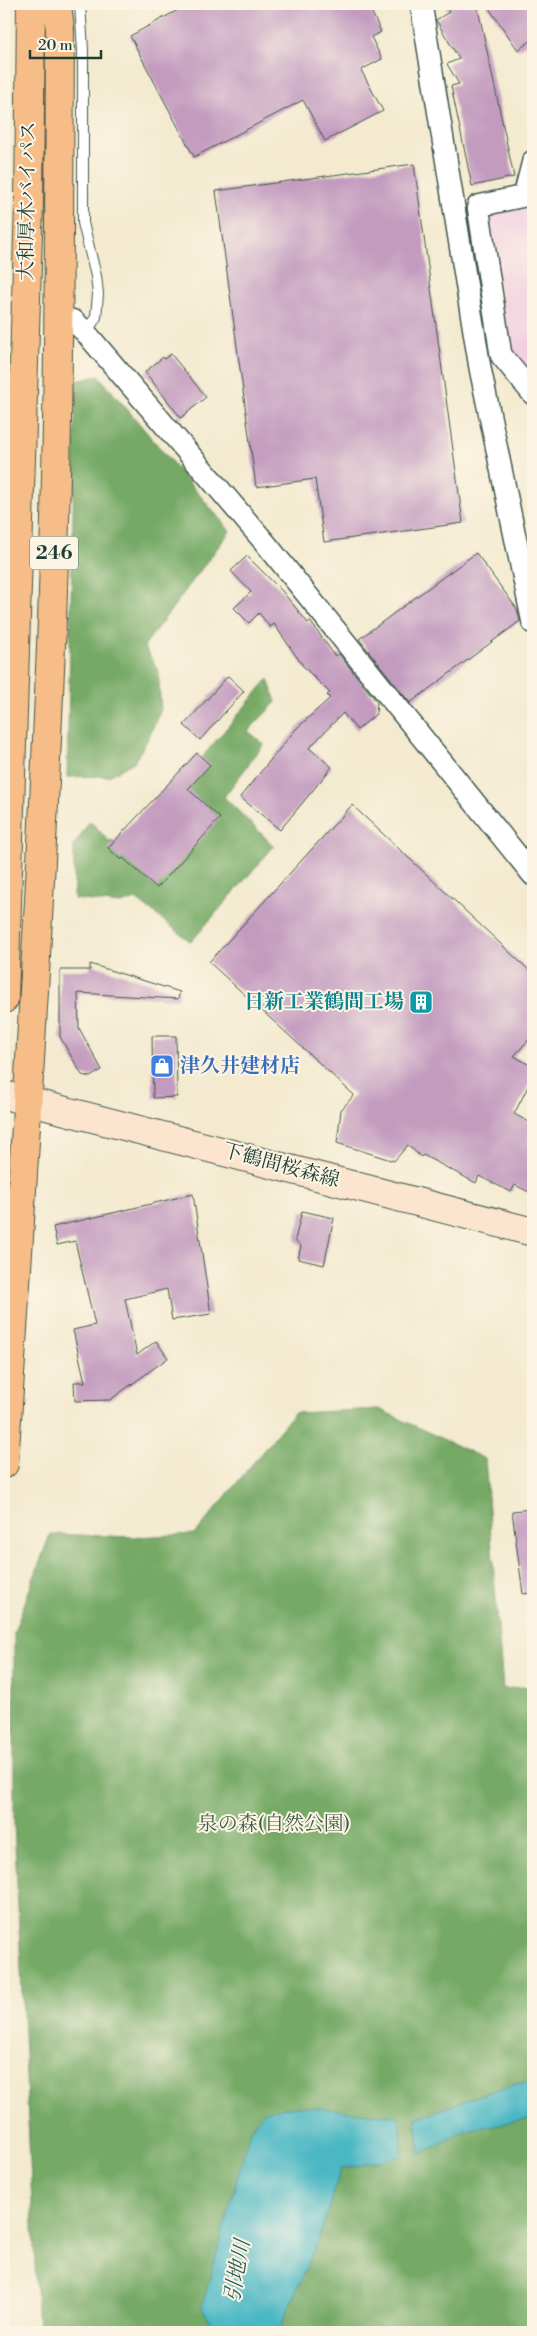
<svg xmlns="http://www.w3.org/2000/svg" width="537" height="2336" font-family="'Libre Bodoni','Noto Serif JP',serif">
<rect width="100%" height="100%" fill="#fcf5e5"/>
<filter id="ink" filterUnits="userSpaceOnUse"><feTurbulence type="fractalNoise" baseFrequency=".02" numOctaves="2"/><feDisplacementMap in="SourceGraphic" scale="10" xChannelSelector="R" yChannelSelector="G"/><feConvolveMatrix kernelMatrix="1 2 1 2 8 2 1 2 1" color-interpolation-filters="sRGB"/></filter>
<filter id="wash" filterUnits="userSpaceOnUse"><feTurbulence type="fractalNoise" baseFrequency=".0096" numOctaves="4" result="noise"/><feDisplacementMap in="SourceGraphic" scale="20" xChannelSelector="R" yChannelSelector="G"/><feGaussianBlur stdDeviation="1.12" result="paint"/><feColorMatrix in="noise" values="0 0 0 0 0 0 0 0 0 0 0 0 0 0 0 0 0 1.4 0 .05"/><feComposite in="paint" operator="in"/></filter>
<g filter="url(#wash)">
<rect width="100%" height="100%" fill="#f3eacf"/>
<path fill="#f2cfe1" d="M533 203V378L509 349 490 221 497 210 532 207Z"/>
<path fill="#74a965" stroke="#4a734c" d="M99 376 230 531 144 646 158 670 161 709 148 739 134 762 109 776 67 777 76 381Z
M268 679 276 702 248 731 264 744 224 797 274 846 191 942 136 899 121 904 74 899V845L90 821 109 841 128 845Z
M379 1409 485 1459 503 1689 533 1686V2080L501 2088 416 2118 420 2154 466 2130 533 2118V2332H278L319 2238 341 2169 402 2156 297 2106 211 2325 240 2332H38L14 1822V1632L50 1534 133 1537 195 1534 294 1413Z"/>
<path fill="#49b7c4" stroke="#347a7c" d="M533 2080V2118L467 2130 420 2154 416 2118 501 2088Z
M297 2106 399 2116 402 2156 341 2169 319 2238 278 2332H240L211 2325 202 2307 250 2131 264 2111Z"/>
<g id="blocks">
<path fill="#c39bbf" d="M189 4H368L381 32 371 37 382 59 361 70 383 111 325 141 303 100 194 157 130 36Z
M444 4H477L514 177 472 186 451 86 459 84 447 64 459 59 436 20 449 12Z
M486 4H533V39L518 50Z
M414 164 463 523 324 542 315 479 256 487 216 191Z
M171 354 206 397 181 418 145 372 163 357 164 359Z
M476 553 517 609 520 621 410 703 359 639Z
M247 556 282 591 308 623 310 621 335 656 339 654 377 702 376 714 357 730 343 713 309 748 332 767 280 830 240 797 296 729 330 698 327 695 330 693 303 666 274 624 270 627 259 613 249 623 234 608 251 592 231 571Z
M228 676 244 691 200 740 184 725Z
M197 753 210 765 188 789 220 818 157 888 123 858 121 860 108 848Z
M352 805 533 974V1035L514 1056 533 1067V1077L514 1114 533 1124V1194L515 1185 511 1192 479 1176 476 1183 423 1155 421 1157 408 1145 394 1161 337 1143 341 1110 354 1095 209 962Z
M90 964 180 992 178 999 78 993 79 1028 102 1070 90 1077 82 1075 60 1037V970H90Z
M152 1036H176L177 1097 153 1098Z
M193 1194 211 1314 172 1320 167 1289 125 1299 137 1355 156 1341 168 1358 110 1400 75 1401 74 1382H85L73 1330 95 1325 75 1241 57 1245 53 1227Z
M302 1211 334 1218 324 1265 298 1259 301 1246 295 1240Z
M533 1509V1593L523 1594 512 1511Z"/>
</g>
</g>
<g filter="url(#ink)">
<use href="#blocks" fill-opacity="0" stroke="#3f574b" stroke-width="1"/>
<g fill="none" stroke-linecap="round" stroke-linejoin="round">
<g stroke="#3f574b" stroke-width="12">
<path id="lane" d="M80 4 83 50V223L96 276 98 294 96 317 86 333"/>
</g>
<g stroke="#3f574b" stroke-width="24">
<path id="street" d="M421 4 480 368 533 623
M533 161 524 196 478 206 501 355 533 394
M58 316 74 321 86 333 267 545 533 875"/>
</g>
<g stroke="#3f574b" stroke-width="30">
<path id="secondary" d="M4 1095 533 1232"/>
</g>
<g stroke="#3f574b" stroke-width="30">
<path id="highway" d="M4 999 29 203 31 4
M4 1464C23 1183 41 902 52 621 59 424 59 226 60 29L57 4"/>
</g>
<use href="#lane" stroke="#fff" stroke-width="10"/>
<use href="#street" stroke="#fff" stroke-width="21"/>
<use href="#secondary" stroke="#fce5cf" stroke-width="28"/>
<use href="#highway" stroke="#f7bd88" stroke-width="28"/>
</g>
</g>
<defs>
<g id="building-square" transform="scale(1.25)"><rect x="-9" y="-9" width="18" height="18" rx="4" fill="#0f9aa8" stroke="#fcf5e5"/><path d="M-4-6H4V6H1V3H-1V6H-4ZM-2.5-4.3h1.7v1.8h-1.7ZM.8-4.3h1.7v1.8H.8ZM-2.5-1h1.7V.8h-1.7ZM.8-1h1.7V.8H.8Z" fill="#fff"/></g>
<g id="shop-square" transform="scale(1.25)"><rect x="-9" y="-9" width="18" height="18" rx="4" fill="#3f7fe0" stroke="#fcf5e5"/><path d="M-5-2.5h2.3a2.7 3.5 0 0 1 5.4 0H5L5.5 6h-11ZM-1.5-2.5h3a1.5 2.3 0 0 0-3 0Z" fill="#fff"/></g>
</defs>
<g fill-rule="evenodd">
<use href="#building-square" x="421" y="1002"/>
<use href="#shop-square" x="162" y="1066"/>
</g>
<g text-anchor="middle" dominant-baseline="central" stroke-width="4" stroke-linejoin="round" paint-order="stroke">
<rect fill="#fcf5e5" stroke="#617469" stroke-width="1" x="30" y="536.5" width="48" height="33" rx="4"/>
<g font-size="19" font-weight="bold" fill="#1f3d34">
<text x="54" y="553">246</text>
</g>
<g font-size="20" fill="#1f3d34" stroke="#fcf5e5">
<text transform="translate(28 201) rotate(-89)">大和厚木バイパス</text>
<text transform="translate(281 1166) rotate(15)">下鶴間桜森線</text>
</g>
<g font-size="20" font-weight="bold" fill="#0d838f" stroke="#fcf5e5" text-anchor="end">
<text x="404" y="1002">日新工業鶴間工場</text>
</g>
<g font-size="20" font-weight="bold" fill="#366cbe" stroke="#fcf5e5" text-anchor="start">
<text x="180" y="1066">津久井建材店</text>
</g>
<g font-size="20" fill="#3c5e44" stroke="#fcf5e5">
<text x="274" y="1824">泉の森(自然公園)</text>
</g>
<g font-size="21" font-style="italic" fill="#2a5c58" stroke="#fcf5e5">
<text transform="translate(238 2271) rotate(-80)">引地川</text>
</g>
</g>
<rect width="537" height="2336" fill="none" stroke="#fcf5e5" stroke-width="20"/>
<path d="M30 50v8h71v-8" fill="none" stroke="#1f3d34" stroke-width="2.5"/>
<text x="38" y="50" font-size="15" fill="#1f3d34" stroke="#fcf5e5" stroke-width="4" paint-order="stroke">20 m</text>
</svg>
